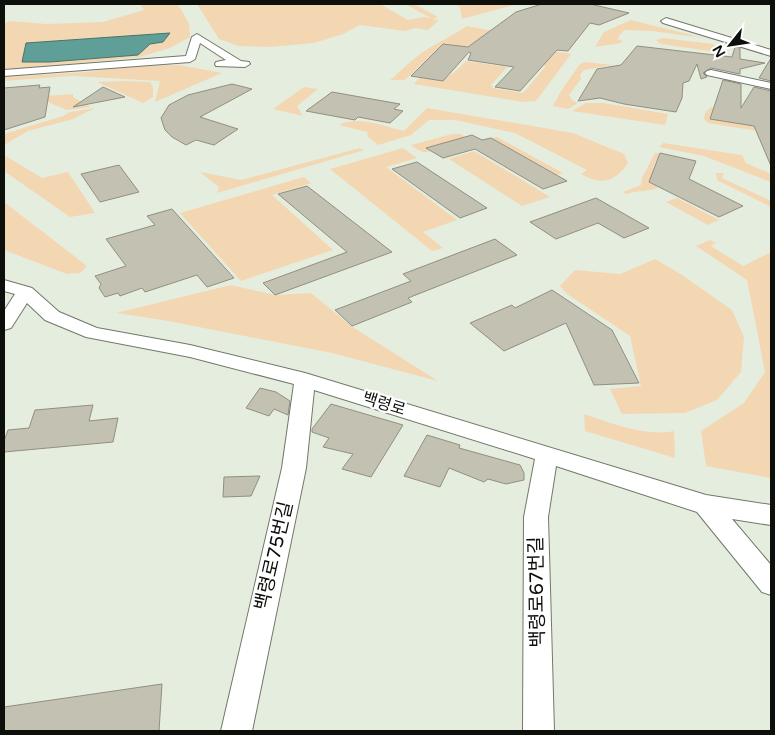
<svg xmlns="http://www.w3.org/2000/svg" width="775" height="735" font-family="'Varela Round','Noto Sans KR',sans-serif">
<rect width="100%" height="100%" fill="#e5edde"/>
<path fill="#f3d7b3" d="M140 4H178L189 24 190 37 170 48 140 57 4 71V23L11 21 46 24 103 22 144 10Z
M197 4H380L408 20 424 17 431 18 405 4H414L438 17 432 19 439 20 428 30 415 28 405 31 360 25 343 34 314 43 271 47 238 46 219 39Z
M454 4H517L462 19 460 7Z
M631 20 704 38 652 31 624 30 617 39 623 41 621 43 595 47 604 32Z
M467 26 515 35 540 49 571 54 536 101 523 102 414 84 420 77C446 80 447 80 466 61L507 67 491 85 493 88 523 93 546 66 521 61 475 46H441L405 80H390C402 70 413 58 426 50 440 41 454 35 467 26Z
M663 38 713 44 717 47 709 51 661 44 656 40Z
M585 62 613 65 584 70 580 75 581 79 569 95 572 100 578 103 568 109 553 106 561 91 580 64Z
M179 65 222 73 155 102 160 81 72 76 4 81V77L88 72 124 66Z
M126 81 150 82 153 87V97L143 103 97 82Z
M304 87 318 89 297 106 303 116 273 109Z
M73 94V97L90 107 67 110 48 102 4 103V99Z
M586 103H603L668 114 665 125 572 111Z
M711 107 743 112 746 123 771 127V133L708 123 704 119 705 113Z
M95 108 73 119 28 131 4 145V134L63 116 70 112Z
M427 108 573 133 624 154 628 163C615 182 601 186 581 174L587 170 515 133 455 120H429L411 135 378 145 368 137 367 132 339 125C358 115 385 127 404 131Z
M452 134H461L465 137 427 148 431 151C423 154 418 150 411 145Z
M497 137 563 173 557 175 491 138Z
M663 143 742 155 746 163 771 174V182L704 156 659 147Z
M360 148 364 150 217 193 219 187 200 172 241 180Z
M403 148 417 158 386 167 457 220 423 232 443 248 432 251 330 169Z
M474 151 550 197 522 206 449 159Z
M655 153H660L653 167 660 187C648 192 638 190 626 194L623 192 641 185 642 178Z
M4 155 42 178 68 172 95 213 70 217 4 171Z
M716 173H724L722 178 771 201V207L717 180Z
M304 177 311 183 272 195 333 250 241 281 180 213Z
M677 198 719 220 708 225 666 202Z
M4 202 87 266 80 273 67 274 4 250Z
M710 240 716 243 711 246 743 266 771 252V478L706 466 701 431 744 403 765 372 747 280 696 246Z
M655 259 682 275 732 310 744 337 741 372 717 400 685 413 622 414 610 389 641 386 630 336 567 294 560 286 575 270 620 274Z
M231 285 275 295 311 293 351 326 438 381 332 353 163 320 116 313Z
M584 414C612 423 644 437 674 431L675 458 585 431Z"/>
<path fill="#5f9f97" stroke="#46746d" d="M170 33 163 42 150 44 138 55 50 62H22L26 43Z"/>
<path fill="#c3c1b1" stroke="#918f80" d="M542 4H590L629 13 599 25 590 23 568 51 557 50 520 91 495 87 514 67 468 60 471 53 469 52 443 81 411 76 443 44 468 47 516 12Z
M637 46 732 57 735 47 740 48V59L765 63 740 69V74L711 68 703 73 707 77 701 79 697 64 689 81 683 83 682 98 676 112 624 104 600 98 578 101 597 69 621 65Z
M771 58V81L759 78Z
M723 80 741 84V108L754 87 771 91V166L754 126 710 119Z
M232 84 252 89 200 117 238 129 214 145 196 140 186 145 172 137 165 130 161 118 169 105 188 95Z
M40 85 39 88 50 87 45 117 4 130V88Z
M103 87 125 97 73 107Z
M332 92 400 104 394 109 403 111 390 123 358 117 355 120 306 111Z
M472 135 482 140 491 138 567 181 543 189 475 149 443 158 426 148Z
M660 153 696 161 689 179 743 206 719 217 649 182Z
M417 162 487 208 460 218 392 169Z
M119 165 139 192 100 202 81 174Z
M307 186 392 252 275 295 263 283 347 252 278 194Z
M596 198 649 228 624 238 598 223 556 239 530 222Z
M172 209 234 278 207 287 197 275 145 292 142 288 120 296 118 293 105 297 99 288 101 284 95 276 126 266 106 239 155 225 147 216Z
M495 239 517 255 408 298 412 302 352 326 335 310 411 281 403 274Z
M552 290 612 330 639 383 594 385 566 323 504 351 470 323 512 305 515 308Z
M260 388 276 392 290 401 288 415 274 409 269 416 246 408Z
M331 404 403 425 371 477 342 469 353 454 323 447 329 438 312 432V429Z
M93 405 89 421 118 418 113 442 4 452V441L8 430 29 428 35 410Z
M427 435 460 445 459 448 520 465 524 473V480L506 484 488 479 484 482 449 468 440 487 404 476Z
M260 476 251 496 223 497 224 477Z
M162 684 159 731H4V707Z"/>
<g fill="none" stroke-linecap="round" stroke-linejoin="round">
<g stroke="#71786a" stroke-width="2">
<path id="minor" d="M666 18 771 50V56L663 23 661 21Z
M197 34 241 61 249 62 250 64 245 67 216 66 215 64 216 62 226 60 200 43 195 59 190 62 4 76V70L186 56 192 37Z
M711 70 771 83V89L707 75 705 73 707 71Z
M4 280 32 288 59 312 97 328 190 345 305 373 706 495 771 505V525L732 519 771 565V595L762 592 697 512 556 466 548 517 554 731H523L524 517 535 459 314 390 306 468 252 731H221L282 468 294 384 190 357 86 337 45 320 27 303 11 328 4 330V311L15 294 4 291Z"/>
</g>
<use href="#minor" fill="#fff" fill-rule="evenodd"/>
</g>
<g text-anchor="middle" dominant-baseline="central" stroke-width="4.5" stroke-linejoin="round" paint-order="stroke">
<g font-size="16" fill="#0c0f0a" stroke="#fff">
<text transform="translate(384 404) rotate(17)">백령로</text>
</g>
<g font-size="19" fill="#0c0f0a" stroke="#fff">
<text transform="translate(274 556) rotate(-77)">백령로75번길</text>
<text transform="translate(537 592) rotate(-91)">백령로67번길</text>
</g>
</g>
<rect width="775" height="735" fill="none" stroke="#0c0f0a" stroke-width="10"/>
<g transform="translate(730 45) rotate(240)" stroke="#ffffff" stroke-width="4" paint-order="stroke">
<path d="M0-4L9 19L0 12L-9 19Z" fill="#0c0f0a"/>
<text y="-8" font-size="14" font-weight="bold" text-anchor="middle" fill="#0c0f0a">N</text>
</g>
</svg>
